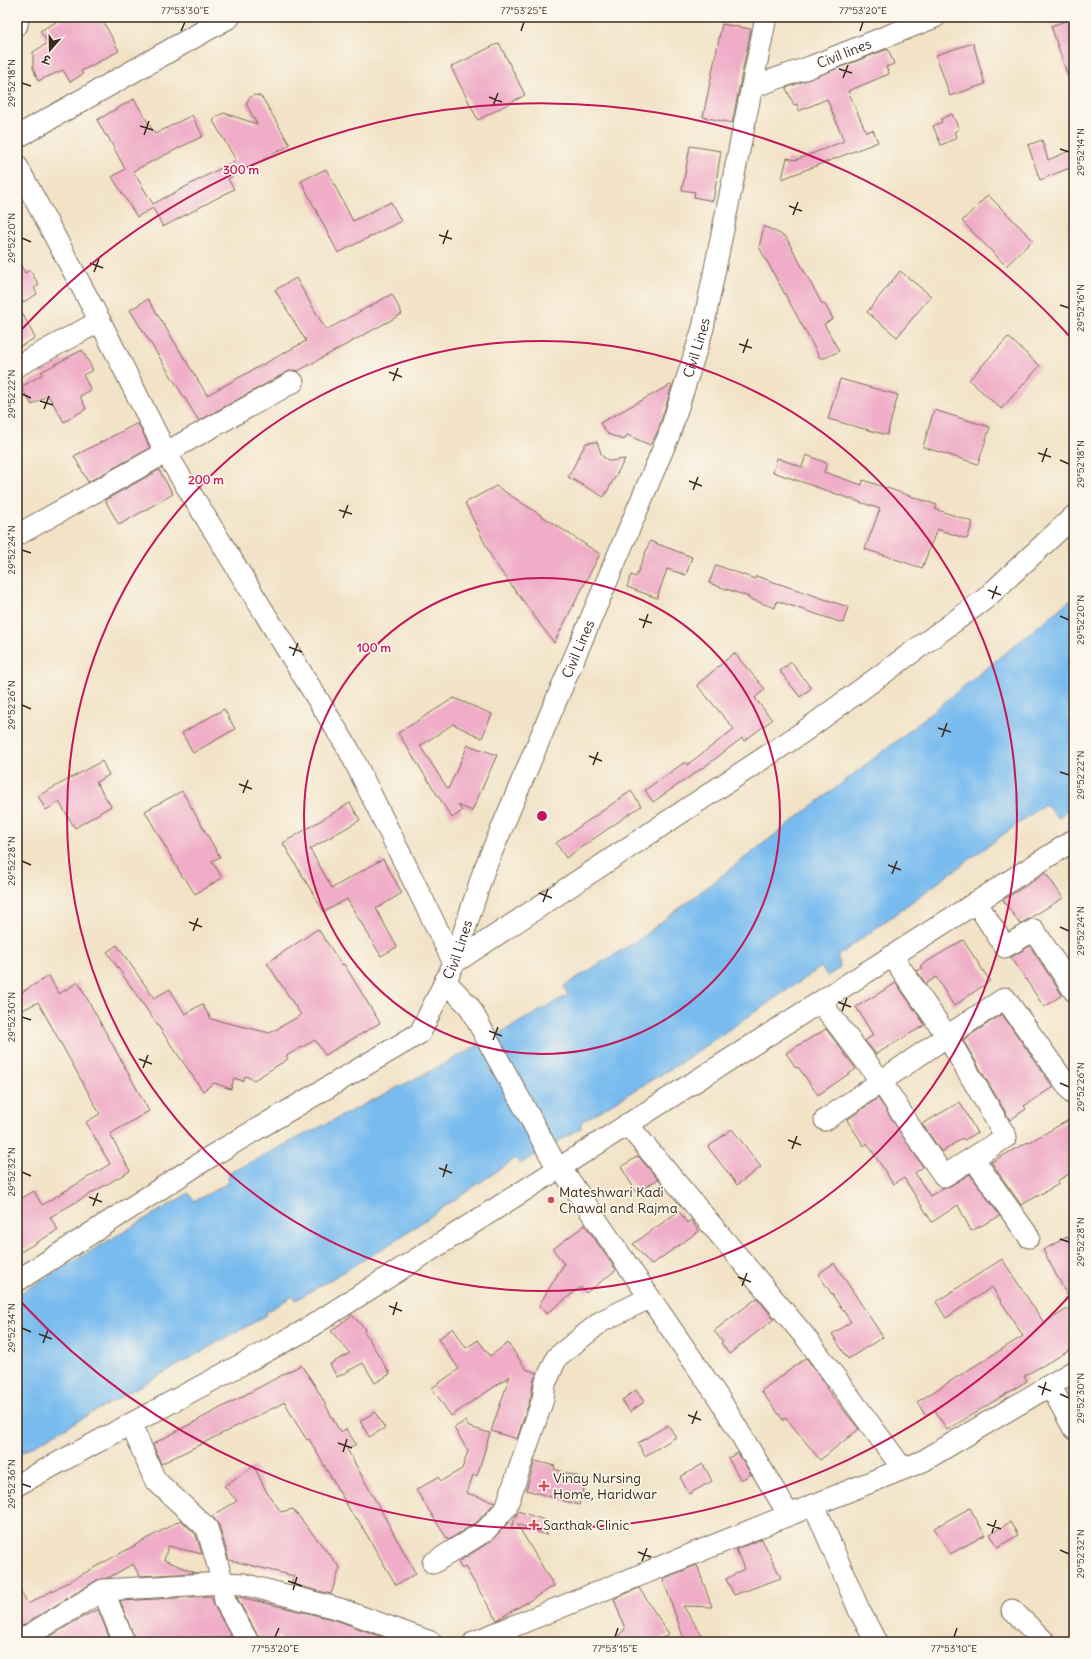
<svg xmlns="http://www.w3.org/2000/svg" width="1091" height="1659" font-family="Delius,'Playpen Sans Deva',sans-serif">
<rect width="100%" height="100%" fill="#fbf7ec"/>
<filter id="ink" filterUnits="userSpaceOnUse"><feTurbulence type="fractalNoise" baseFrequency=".025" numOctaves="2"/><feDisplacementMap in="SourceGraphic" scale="8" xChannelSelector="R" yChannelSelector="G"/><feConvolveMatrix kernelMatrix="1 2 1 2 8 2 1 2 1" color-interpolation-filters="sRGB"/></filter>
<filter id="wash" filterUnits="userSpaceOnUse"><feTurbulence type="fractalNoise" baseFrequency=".012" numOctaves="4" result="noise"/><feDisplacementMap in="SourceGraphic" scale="16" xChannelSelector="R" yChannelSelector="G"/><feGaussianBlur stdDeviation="0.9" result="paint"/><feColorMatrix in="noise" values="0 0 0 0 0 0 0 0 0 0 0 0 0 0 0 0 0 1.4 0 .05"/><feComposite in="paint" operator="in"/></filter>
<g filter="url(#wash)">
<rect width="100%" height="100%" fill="#f2e3c7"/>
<path fill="#78bbee" stroke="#5a7286" d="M1074 597V804L1058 818 1045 804 838 956 840 968 827 976 821 967 677 1065 581 1122V1128L520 1164 516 1158 387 1246 296 1300 293 1296 266 1312 267 1315 17 1455V1295L189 1193 195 1201 228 1183 229 1173 446 1063 568 995 564 986 641 938 899 739Z"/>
<g id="blocks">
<path fill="#efadc7" d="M65 17H101L119 51 81 71 83 74 70 82 63 70 38 81 33 68V52L48 43 40 31Z
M1074 18V87L1072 88 1051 26Z
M722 24 751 29 732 123 703 117Z
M499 43 525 95 478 120 451 67Z
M973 43 985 84 950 96 936 55Z
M888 49 894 64 886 67 889 74 848 91 866 132 873 130 878 142 782 179 787 158 796 160 844 141 827 99 799 111 797 104 794 105 786 88Z
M254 95 260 96 263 99 290 145 228 179 234 189 163 227 153 208 137 217 112 177 125 169 107 135 106 136 97 120 134 99 155 134 192 115 203 136 133 171 153 204 236 160 213 121 217 116 224 113 257 124 246 104 249 98Z
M952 114 959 129 954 132 957 138 941 145 933 126 942 122 941 119Z
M1042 140 1048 160 1074 149V166L1040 180 1028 145Z
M690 146 721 151 713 201 694 197 695 192 682 190Z
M326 169 353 221 391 202 401 221 338 253 301 181Z
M988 195 1033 240 1006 266 962 221Z
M764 226 786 237 822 304 824 303 833 319 824 324 839 351 825 358H820L759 247Z
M17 258 25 273 30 270 39 285 34 288 37 294 18 305 35 338 17 348Z
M900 271 931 296 897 337 867 312Z
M296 278 326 330 392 294 402 314 298 371 293 370 287 372 199 421 130 310 148 299 207 395 306 341 275 290Z
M1008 337 1040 366 1001 409 969 380Z
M82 350 93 370 83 375 91 390 80 396 86 409 64 422 48 395 32 405 21 387 43 374 41 372Z
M840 379 898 395 887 435 828 419Z
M670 385 672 386 658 431 650 445 627 435 624 440 608 434 600 423Z
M934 410 990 427 978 464 923 447Z
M138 423 150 448 88 482 74 456Z
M597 442 602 456 609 461 625 459 604 497 568 477 586 443Z
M806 455 827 463 824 472 862 485 863 480 937 505 935 509 973 522 967 539 937 529 922 568 865 549 880 509 773 472 777 458 802 467Z
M159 470 173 494 119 525 105 500Z
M496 486 600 554 554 643 493 560 465 503Z
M650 541 692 557 686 575 667 569 657 598 627 587 631 575 636 577Z
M716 565 755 579 756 576 848 607 843 623 777 601 775 608 748 598 749 597 709 583Z
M734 653 765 689 755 698 772 720 744 741 742 738 711 762 653 802 645 790 685 762 687 765 734 729 697 685Z
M791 662 811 688 800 697 780 671Z
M454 698 492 714 482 738 453 724 420 746 448 789 468 745 497 755 472 811 458 805 462 811 452 818 398 733Z
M224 709 235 729 193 753 182 733Z
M102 761 109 775 96 782 111 806 75 828 59 802 46 810 38 796Z
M182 791 220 857 212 861 222 878 195 894 184 877 183 878 145 811Z
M631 791 641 806 566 858 556 843Z
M350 803 360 820 310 849 332 888 383 859 402 893 376 909 397 947 381 956 347 899 324 912 283 843Z
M1046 873 1063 898 1020 924 1003 900Z
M318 929 342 965 344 964 380 1023 325 1055 315 1040 286 1056 288 1059 254 1080 245 1076 243 1081 234 1078 231 1089 214 1083 203 1091 107 952 117 945 154 998 170 989 185 1014 202 1004 211 1019 270 1033 301 1015 267 963Z
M963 940 990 981 954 1006 936 977 926 984 917 971 922 968 920 966Z
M1030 946 1062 995 1044 1007 1011 957Z
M49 976 59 994 78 982 149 1111 110 1134 130 1171 50 1217 58 1230 17 1254V1223L22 1220 17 1212V1201L34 1191 42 1205 110 1164 86 1122 100 1114 38 1002 17 1013V995Z
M896 983 925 1025 876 1054 865 1041 873 1035 856 1007Z
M1002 1014 1053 1087 1024 1106 1026 1109 1010 1120 963 1040Z
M826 1029 856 1069 818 1095 798 1067 796 1068 786 1053Z
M878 1098 923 1167 915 1173 930 1196 943 1188 950 1186 970 1174 1000 1216 971 1231 958 1205 932 1222 904 1178 893 1184 867 1143 864 1146 847 1120Z
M960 1102 977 1133 964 1140 962 1138 942 1152 922 1124Z
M1074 1117V1171L1057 1181 1059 1184 1021 1205 991 1162 1028 1142V1143Z
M732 1129 761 1167 737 1185 708 1147Z
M638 1156 658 1179 637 1193 621 1167Z
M679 1211 687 1223 691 1220 699 1231 651 1265 633 1244Z
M585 1225 616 1270 586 1293 581 1287 546 1314 539 1305 564 1264 553 1249Z
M1067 1237 1074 1249V1348L1024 1376 1027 1381 947 1430 935 1410 925 1415 917 1402 1023 1336 992 1287 946 1318 936 1302 1002 1259 1044 1323 1073 1306 1043 1250Z
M834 1263 883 1337 848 1359 832 1334 851 1322 818 1274Z
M757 1298 774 1319 729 1354 721 1343 723 1342 714 1331Z
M352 1315 365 1329 364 1331 390 1374 375 1383 363 1363 337 1377 330 1364 350 1353 331 1331Z
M453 1328 466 1348 478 1340 490 1356 508 1343 526 1369 537 1373 533 1382 531 1396 517 1439 491 1431 510 1376 451 1416 432 1388 459 1369 438 1339Z
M806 1358 828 1387 826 1388 859 1429 820 1460 786 1418 783 1420 761 1391Z
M301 1365 316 1387 340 1432 346 1429 356 1444 347 1449 416 1574 396 1585 357 1518 355 1519 309 1439 307 1440 293 1418 285 1402 161 1464 153 1444Z
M636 1390 644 1402 630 1412 622 1400Z
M375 1412 385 1428 369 1437 360 1421Z
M465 1421 469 1427 490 1433 477 1476 473 1475 467 1493 495 1502 477 1522 448 1540 416 1490 438 1477 441 1481 462 1469 468 1451 454 1428Z
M668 1425 676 1437 645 1456 638 1443Z
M738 1453 751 1474 741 1480 728 1458Z
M535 1461 555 1466 554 1469 587 1479 579 1505 526 1490Z
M703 1464 712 1481 689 1494 680 1477Z
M254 1466 266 1491 281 1512 293 1509 340 1568 331 1594 291 1584 294 1576 229 1560 219 1525 212 1516 237 1501 224 1486Z
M970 1508 985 1535 950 1554 934 1528Z
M518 1511 550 1522 546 1535 517 1524 554 1586 497 1620 465 1567 462 1569 458 1562 491 1541 509 1522 512 1526Z
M181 1520 196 1535 202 1554 168 1546 164 1560 196 1573 140 1576 133 1564 108 1578 97 1580 17 1629V1584L28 1604Z
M1010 1522 1018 1535 998 1547 990 1534Z
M762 1539 781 1578 734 1595 726 1579 744 1569 736 1549Z
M697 1565 712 1607 683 1606 707 1642H685L663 1579Z
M639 1588 669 1634 655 1642H613L625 1629 614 1599Z
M211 1596 215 1607 234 1642H136L120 1601Z
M236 1596 336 1620 396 1642H284L280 1636 268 1642H260L258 1636Z
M98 1609 111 1642H41L79 1619Z"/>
</g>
</g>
<g filter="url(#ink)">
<use href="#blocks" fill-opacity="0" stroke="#7b6b59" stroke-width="1"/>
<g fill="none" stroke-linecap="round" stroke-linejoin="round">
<g stroke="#7b6b59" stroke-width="23">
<g id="minor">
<path d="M17 25 18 17"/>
<path id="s1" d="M752 87 810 67 935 17"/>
<path d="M17 166 100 321 166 453 349 750 454 963 803 732 985 599 1074 516"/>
<path d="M17 366 100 321"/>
<path d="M17 535 293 382"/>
<path d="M976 902 1005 947 1034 930 1074 991"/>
<path d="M892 956 947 1036 1005 998 1074 1095"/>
<path d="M445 981 469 1006 558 1169 567 1177 720 1400 789 1515"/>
<path d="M825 1120 947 1036 1006 1137 944 1176 916 1136 881 1081 825 1008"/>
<path d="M627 1124 807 1339 903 1469"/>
<path d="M973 1158 1029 1237"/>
<path id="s2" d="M17 1281 208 1158 420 1033 454 963 484 870 669 435 703 328 766 17"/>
<path d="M1050 1385 1074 1429"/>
<path d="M131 1424 155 1480 207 1528 223 1583 225 1601 248 1642"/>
<path d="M17 1485 302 1332 1074 840"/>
<path d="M814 1505 859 1610 876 1642"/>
<path d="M433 1563 485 1531 506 1508 543 1399 545 1384 557 1357 602 1321 649 1298"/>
<path d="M103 1590 124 1642"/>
<path d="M1012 1610 1045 1642"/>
<path d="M18 1642 103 1590 223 1583 243 1584 340 1609 431 1642"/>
<path d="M474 1642 923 1461 1074 1371"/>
</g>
</g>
<g stroke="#7b6b59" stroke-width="24">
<path id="major" d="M17 137 229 17"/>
</g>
<use href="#minor" stroke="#fff" stroke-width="21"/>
<use href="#major" stroke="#fff" stroke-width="22"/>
</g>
</g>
<path fill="none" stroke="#3b2a1e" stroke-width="1.5" d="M181 31 185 22M521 31 524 22M860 31 863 22M839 69 852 73M843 78 848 65M22 83 31 86M489 97 502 102M493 106 498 93M140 126 153 130M144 135 149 121M1060 149 1069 152M789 206 802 211M793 215 798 202M439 235 452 239M22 238 31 242M443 244 448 230M90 263 103 268M94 272 99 259M1060 305 1069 308M739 344 752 348M743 353 748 339M389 372 402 377M393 381 398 368M22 394 31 398M40 401 53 405M44 409 49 396M1038 453 1051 457M1060 460 1069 464M1042 462 1047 448M689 481 702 486M693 490 698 477M339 510 352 514M343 518 348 505M22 550 31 553M988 590 1001 595M992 599 997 586M1060 616 1069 620M639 619 652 623M643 628 648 614M289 647 302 652M293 656 298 643M22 705 31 709M938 728 951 732M942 737 947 723M589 756 602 761M593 765 598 752M1060 772 1069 775M239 784 252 789M243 793 248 780M22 861 31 865M888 865 901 870M892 874 897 861M539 893 552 898M543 902 548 889M189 922 202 927M1060 927 1069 931M193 931 198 918M838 1002 851 1007M842 1011 847 998M22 1017 31 1020M489 1031 502 1036M493 1040 498 1027M139 1059 152 1064M143 1068 148 1055M1060 1083 1069 1087M788 1140 801 1145M792 1149 797 1136M439 1168 452 1173M22 1172 31 1176M443 1177 447 1164M89 1197 102 1202M93 1206 98 1193M1060 1239 1069 1242M738 1277 751 1282M742 1286 747 1273M389 1306 402 1311M393 1315 397 1302M22 1328 31 1332M39 1334 52 1339M43 1343 48 1330M1038 1386 1051 1391M1060 1394 1069 1398M1042 1395 1046 1382M688 1415 701 1420M692 1424 697 1411M338 1443 352 1448M343 1452 347 1439M22 1484 31 1487M987 1524 1001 1529M992 1533 996 1520M1060 1550 1069 1554M638 1552 651 1557M642 1561 647 1548M288 1581 302 1586M293 1590 297 1577M275 1637 279 1628M615 1637 618 1628M954 1637 957 1628"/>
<g fill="none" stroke="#c2185b" stroke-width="2">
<circle cx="542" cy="816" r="238"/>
<circle cx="542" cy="816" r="475"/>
<path d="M1072 1293A713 713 0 0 1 21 1302M21 330A713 713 0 0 1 1072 339"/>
</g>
<g fill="#d1495b" stroke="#fbf7ec" stroke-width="1.5">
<circle cx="551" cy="1200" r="4"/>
<path d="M542 1480h4v4h4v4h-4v4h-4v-4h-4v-4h4z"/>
<path d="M532 1519h4v4h4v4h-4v4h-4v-4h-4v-4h4z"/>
</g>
<g text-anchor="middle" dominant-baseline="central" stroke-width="3.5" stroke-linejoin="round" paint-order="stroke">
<g font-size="14" fill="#3b2a1e" stroke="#fbf7ec">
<text stroke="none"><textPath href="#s1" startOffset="98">Civil lines</textPath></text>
<text stroke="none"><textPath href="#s2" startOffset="1213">Civil Lines</textPath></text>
<text stroke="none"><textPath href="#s2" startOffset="889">Civil Lines</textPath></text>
<text stroke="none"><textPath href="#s2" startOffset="565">Civil Lines</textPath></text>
</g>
<g font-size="14" fill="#3b2a1e" stroke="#fbf7ec" text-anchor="start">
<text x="559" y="1192">Mateshwari Kadi<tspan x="559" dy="16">Chawal and Rajma</tspan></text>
<text x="553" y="1478">Vinay Nursing<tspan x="553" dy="16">Home, Haridwar</tspan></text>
<text x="543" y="1525">Sarthak Clinic</text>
</g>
</g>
<circle cx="542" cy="816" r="6" fill="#c2185b" stroke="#fbf7ec" stroke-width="2"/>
<g font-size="12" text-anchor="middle" font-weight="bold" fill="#c2185b" stroke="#fbf7ec" stroke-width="3.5" stroke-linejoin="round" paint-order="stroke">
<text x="241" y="174">300 m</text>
<text x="206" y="484">200 m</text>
<text x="374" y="652">100 m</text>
</g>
<rect width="1091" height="1659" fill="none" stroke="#fbf7ec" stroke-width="44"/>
<g transform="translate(50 50) rotate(200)" stroke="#fbf7ec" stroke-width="3" paint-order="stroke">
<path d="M0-3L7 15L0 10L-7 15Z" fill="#3b2a1e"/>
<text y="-6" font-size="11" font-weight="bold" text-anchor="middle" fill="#3b2a1e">उ</text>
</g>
<rect x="22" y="22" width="1047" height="1615" fill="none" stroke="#3b2a1e" stroke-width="1.5"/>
<g font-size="10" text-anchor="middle" fill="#3b2a1e">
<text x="185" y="14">77°53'30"E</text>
<text x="524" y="14">77°53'25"E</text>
<text x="863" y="14">77°53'20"E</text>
<text transform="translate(11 83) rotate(-90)" y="4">29°52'18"N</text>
<text transform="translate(1080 152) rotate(-90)" y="4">29°52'14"N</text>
<text transform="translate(11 238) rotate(-90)" y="4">29°52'20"N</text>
<text transform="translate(1080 308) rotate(-90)" y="4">29°52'16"N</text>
<text transform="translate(11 394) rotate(-90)" y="4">29°52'22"N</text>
<text transform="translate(1080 464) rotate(-90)" y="4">29°52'18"N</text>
<text transform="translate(11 550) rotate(-90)" y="4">29°52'24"N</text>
<text transform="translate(1080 620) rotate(-90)" y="4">29°52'20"N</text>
<text transform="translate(11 705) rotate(-90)" y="4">29°52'26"N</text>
<text transform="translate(1080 775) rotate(-90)" y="4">29°52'22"N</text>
<text transform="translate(11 861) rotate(-90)" y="4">29°52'28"N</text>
<text transform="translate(1080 931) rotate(-90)" y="4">29°52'24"N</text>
<text transform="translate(11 1017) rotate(-90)" y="4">29°52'30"N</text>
<text transform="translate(1080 1087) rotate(-90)" y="4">29°52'26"N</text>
<text transform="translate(11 1172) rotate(-90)" y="4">29°52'32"N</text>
<text transform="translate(1080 1242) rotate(-90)" y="4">29°52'28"N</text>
<text transform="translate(11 1328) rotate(-90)" y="4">29°52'34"N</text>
<text transform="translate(1080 1398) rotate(-90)" y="4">29°52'30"N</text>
<text transform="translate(11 1484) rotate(-90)" y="4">29°52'36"N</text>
<text transform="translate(1080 1554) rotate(-90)" y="4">29°52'32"N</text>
<text x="275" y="1652">77°53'20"E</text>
<text x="615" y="1652">77°53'15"E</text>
<text x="954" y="1652">77°53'10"E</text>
</g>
</svg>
